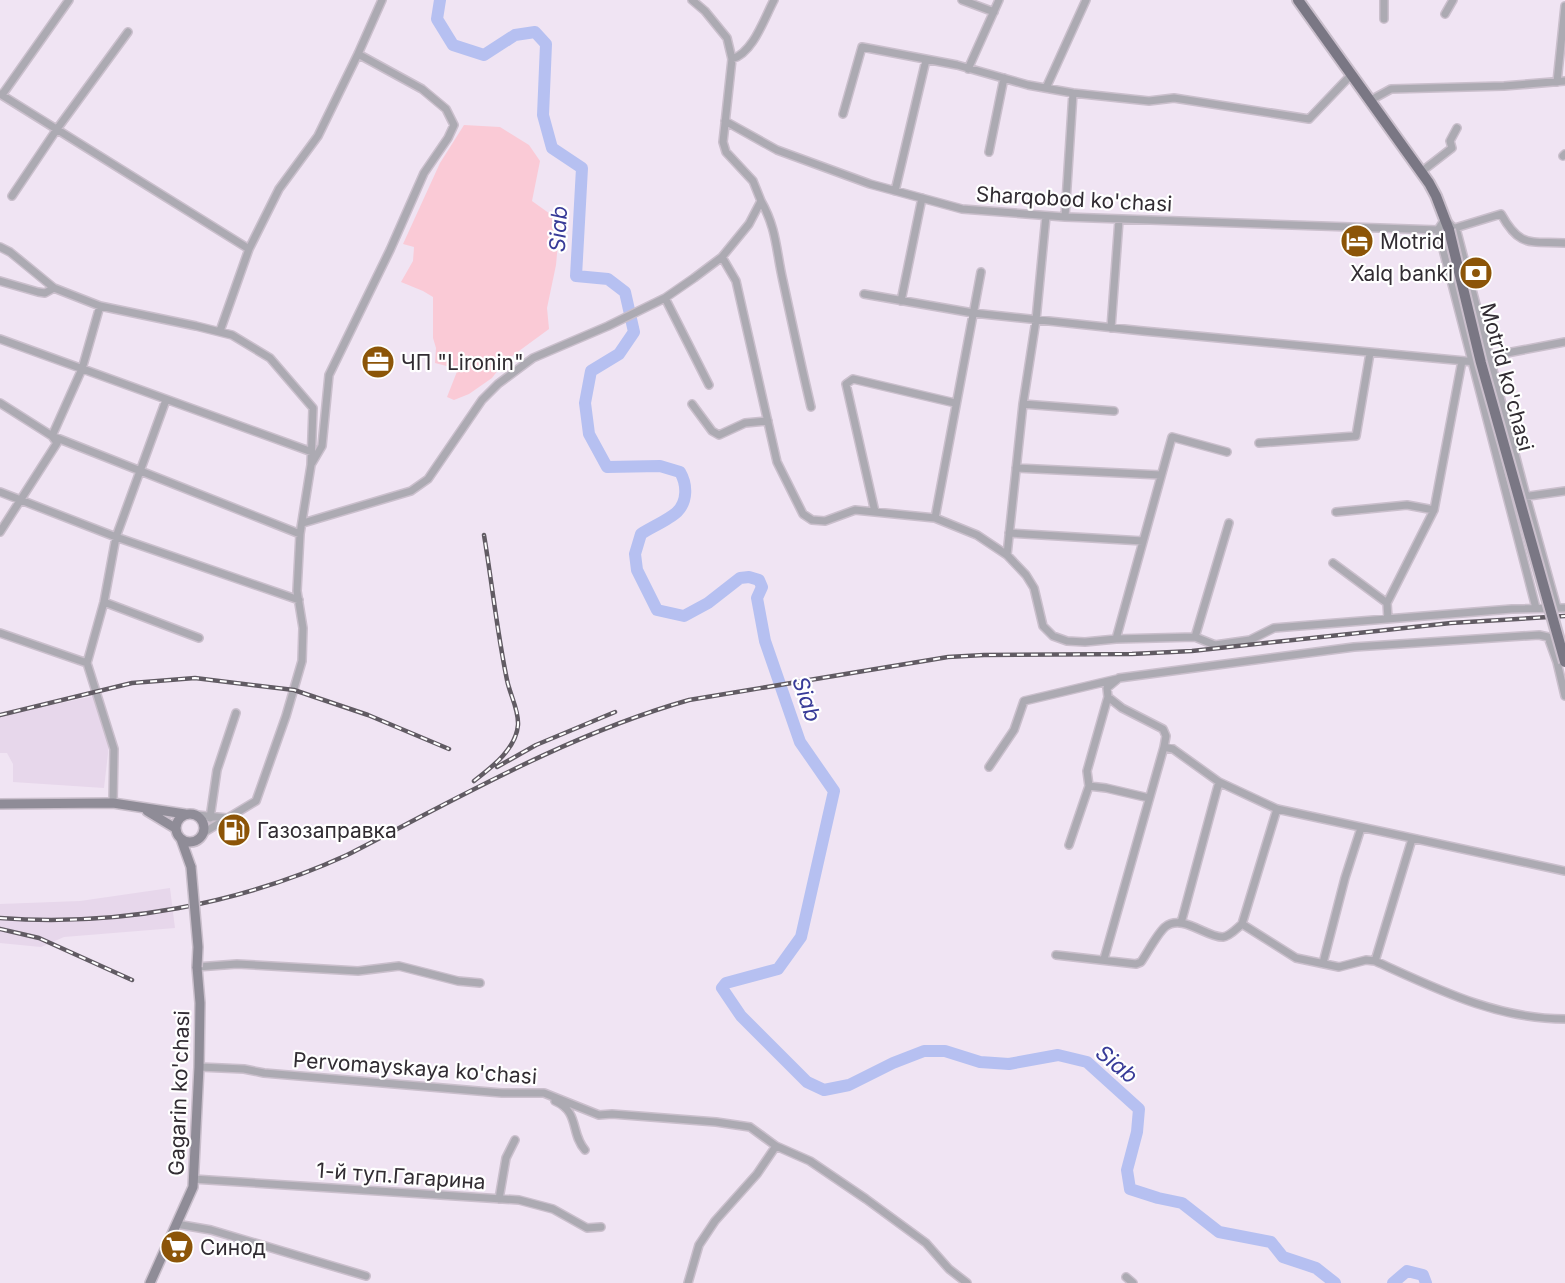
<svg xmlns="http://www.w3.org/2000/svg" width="1565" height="1283" font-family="Inter,sans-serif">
<rect width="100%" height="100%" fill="#f0e4f3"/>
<path fill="#e7d7eb" d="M94 696 109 745 104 788 13 782V764L7 753H0V716Z
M170 888 175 928 64 937 41 947 0 943V904L80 901Z"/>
<path fill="#facad6" d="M464 125 500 127 529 145 540 161 532 201 560 221 556 265 547 308 549 329 504 362 492 378 469 394 454 400 447 397 458 369 435 363 436 348 433 338V297L423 291 401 282 413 261 414 247 403 244 440 163Z"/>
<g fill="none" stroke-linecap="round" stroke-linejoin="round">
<path stroke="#b6c0f1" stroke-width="12" d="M440 0 437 19 453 45 484 55 515 35 535 32 546 44 543 115 552 148 582 168 576 276 608 279 625 292 634 332 619 354 591 371 585 403 589 434 607 467 660 466 680 472C687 484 688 501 677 512 670 519 650 528 641 534L635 554 637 570 657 610 684 616 708 603 740 578 749 577 759 580 762 587 757 598 765 641 800 742 834 791 801 937 778 969 726 983 722 988 741 1016 807 1082 824 1090 849 1085 893 1063 924 1051H945L980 1062 1009 1064 1058 1055 1087 1062 1139 1109 1137 1132 1127 1170 1130 1189 1158 1198 1182 1203 1219 1232 1271 1242 1283 1257 1316 1268 1335 1283
M1393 1283 1407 1271 1423 1275 1426 1283"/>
<g stroke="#cabfcc" stroke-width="10">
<path id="street" d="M962 0 994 12
M1384 0V19
M1445 14 1453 0
M732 59C753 53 764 19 774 0
M968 69 999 0
M1557 82 1565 6
M1046 88 1086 0
M0 94 249 249 220 331
M2 95 69 0
M1369 101 1391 89 1504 86 1565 81
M843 114 862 47 957 65 1028 85 1073 93 1149 101 1174 98 1309 119 1351 75
M725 121 777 150 870 184 962 209 1065 217 1438 230
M989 152 1004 78
M1563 156 1565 154
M1421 172 1452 148 1450 141 1457 128
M895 191 926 60
M12 196 57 129 128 32
M761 201C777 229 776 251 783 281 792 323 801 365 811 407
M1065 217 1073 93
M1455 228 1501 214C1520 248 1529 241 1565 243
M0 247 10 252 54 288 100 306 196 326 232 335 270 358 313 408 311 465 300 534 297 591 303 628 302 661 286 716 256 801 203 833
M249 249 279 189 318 136 358 54 382 0
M722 257 736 281 777 462 803 514 812 520 825 521 855 510 935 518 977 535 1007 555 1026 575 1034 588 1043 626 1053 636 1067 641 1085 642 1116 639 1195 637 1215 645 1250 640 1274 628 1512 609 1565 608
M0 281 38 292 45 293 54 288
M864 294 973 313 1143 331 1476 362
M665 298 709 385
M901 301 922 198
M1111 328 1119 220
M0 339 312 452
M1480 358 1565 342
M0 403 52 436 300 534
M692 404 712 431 719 435 745 423 768 421
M1023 404 1114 411
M1259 443 1356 436 1370 353
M312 463 322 446 329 375 390 250 424 173 448 138 454 125 446 109 422 89 358 54
M1016 468 1161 475
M0 492 116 537 299 600
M1522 497 1565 491
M875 512 846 384 853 379 955 403
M1336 512 1407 505 1434 510
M935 518 981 272
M303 523 411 491 428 479 482 400 498 384 533 358 608 326 665 298 694 278 722 257 749 224 761 201 753 181 726 152 723 142 732 59 727 38 705 11 692 0
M0 532 57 443 52 436 82 369 100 306
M1009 533 1143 541
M1007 555 1023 404 1036 320 1046 216
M1333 563 1387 603
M104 602 199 638
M1536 608 1438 230 1445 219 1457 232 1526 496 1557 608
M1388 619 1387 603 1434 510 1462 361
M0 633 87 663 114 749 113 803
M1195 637 1229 523
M1116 639 1172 437 1227 452
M87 663 104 602 116 537 166 400
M1164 747 1166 736 1163 729 1122 708 1108 697 1107 688 1119 678 1354 647 1539 635 1548 637 1557 662 1565 696
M989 767 1014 730 1024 701 1117 679
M1089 786 1087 771 1108 697
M1277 809 1242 924 1296 958 1339 967 1366 960 1375 961C1437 989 1496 1019 1565 1019
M197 815 227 818
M210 818 217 770 236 713
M1069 845 1089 786 1106 788 1149 798
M1181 923 1219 782
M1056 955 1136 964 1141 962C1148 952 1157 934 1165 927 1182 913 1207 938 1223 937 1230 936 1236 929 1242 924
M1104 959 1164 747 1173 749 1219 782 1277 809 1565 871
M1375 961 1412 839
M1323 963 1345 878 1361 828
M197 967 237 964 358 971 399 966 458 981 480 983
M199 1067 244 1069 264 1073 502 1093H544L599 1115 612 1114 716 1122 750 1127 776 1146 810 1161 866 1199 926 1243 949 1269 967 1283
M555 1101C580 1112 570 1133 585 1150
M193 1179 519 1200 553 1209 587 1228 601 1227
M499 1199 506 1158 515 1140
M176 1224 211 1230 366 1276
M1126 1277 1133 1283
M688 1283 699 1245 715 1221 757 1174 776 1146"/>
</g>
<g stroke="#cabfcc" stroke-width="12">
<path id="secondary" d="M0 804 113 803 185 814
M147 811 175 828
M176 828a14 14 0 1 1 28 0a14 14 0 1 1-28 0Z
M181 839 191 867
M150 1283 193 1187 199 1067 200 1003 197 967"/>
</g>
<g stroke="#cabfcc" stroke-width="14">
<path id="primary" d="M1298 0 1429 183 1436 196 1449 230"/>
</g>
<use href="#street" stroke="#acaab2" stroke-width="7"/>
<use href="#secondary" stroke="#8f8c97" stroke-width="9"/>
<use href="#primary" stroke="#7a7784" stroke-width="10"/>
<g stroke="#615b63" stroke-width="4.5">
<path id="rail" d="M0 715 132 683 195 678 294 690 368 715 449 749
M497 767 536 745 615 712
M474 781C492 767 516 749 518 725 519 710 510 695 507 680 497 632 492 583 484 535
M0 918C118 927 240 904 347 855 458 798 569 734 689 700L948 657 984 655 1132 654 1192 651 1451 623 1565 616
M0 929 39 938 132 980"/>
</g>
<use href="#rail" stroke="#fff" stroke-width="2" stroke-dasharray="7" stroke-linecap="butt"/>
<g stroke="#cabfcc" stroke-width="12" stroke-linecap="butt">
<path id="secondary-bridge" d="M191 867 198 947 197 967"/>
</g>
<g stroke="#cabfcc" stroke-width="14" stroke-linecap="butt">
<path id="primary-bridge" d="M1449 230 1481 363 1565 662"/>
</g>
<use href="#secondary-bridge" stroke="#8f8c97" stroke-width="9"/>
<use href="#primary-bridge" stroke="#7a7784" stroke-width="10"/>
</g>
<defs>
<g id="hotel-disc" transform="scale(1.725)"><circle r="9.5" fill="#8c5508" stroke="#fff"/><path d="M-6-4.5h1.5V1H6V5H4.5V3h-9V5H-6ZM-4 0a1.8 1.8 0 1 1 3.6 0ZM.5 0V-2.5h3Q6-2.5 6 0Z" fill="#fff"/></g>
<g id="bank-disc" transform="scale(1.725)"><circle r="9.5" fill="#8c5508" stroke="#fff"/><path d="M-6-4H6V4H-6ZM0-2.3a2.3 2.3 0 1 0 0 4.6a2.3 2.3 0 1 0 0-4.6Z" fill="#fff"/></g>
<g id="office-disc" transform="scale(1.725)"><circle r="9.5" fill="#8c5508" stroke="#fff"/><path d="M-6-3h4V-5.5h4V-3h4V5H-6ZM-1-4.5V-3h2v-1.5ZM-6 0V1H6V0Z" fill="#fff"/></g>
<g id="fuel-disc" transform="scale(1.725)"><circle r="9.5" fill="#8c5508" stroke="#fff"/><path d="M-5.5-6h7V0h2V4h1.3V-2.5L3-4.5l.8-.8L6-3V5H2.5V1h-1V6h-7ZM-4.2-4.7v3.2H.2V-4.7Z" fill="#fff"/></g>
<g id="supermarket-disc" transform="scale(1.725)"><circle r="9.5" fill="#8c5508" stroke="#fff"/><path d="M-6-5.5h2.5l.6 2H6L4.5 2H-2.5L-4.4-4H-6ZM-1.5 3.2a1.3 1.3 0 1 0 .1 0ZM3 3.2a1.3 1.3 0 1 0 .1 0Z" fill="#fff"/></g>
</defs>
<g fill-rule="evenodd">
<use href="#hotel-disc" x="1357" y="241"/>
<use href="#bank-disc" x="1476" y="273"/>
<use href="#office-disc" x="378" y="362"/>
<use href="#fuel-disc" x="234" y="830"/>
<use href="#supermarket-disc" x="177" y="1247"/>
</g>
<g text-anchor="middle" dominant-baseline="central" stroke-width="4.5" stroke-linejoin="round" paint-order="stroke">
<g font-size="21" fill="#312c32" stroke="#fff">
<text transform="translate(1074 199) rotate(3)">Sharqobod ko'chasi</text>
<text transform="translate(1507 377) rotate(75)">Motrid ko'chasi</text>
<text transform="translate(415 1068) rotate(4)">Pervomayskaya ko'chasi</text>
<text transform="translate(179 1093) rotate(-88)">Gagarin ko'chasi</text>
<text transform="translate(401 1176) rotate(4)">1-й туп.Гагарина</text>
</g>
<g font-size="21" fill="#312c32" stroke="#fff" text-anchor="start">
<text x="1380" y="241">Motrid</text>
<text x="1453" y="273" text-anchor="end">Xalq banki</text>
<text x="401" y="362">ЧП "Lironin"</text>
<text x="257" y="830">Газозаправка</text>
<text x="200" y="1247">Синод</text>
</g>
<g font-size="22" font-style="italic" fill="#383b98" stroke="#fff">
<text transform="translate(558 229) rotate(-87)">Siab</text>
<text transform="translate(807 699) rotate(71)">Siab</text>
<text transform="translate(1117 1064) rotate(39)">Siab</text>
</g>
</g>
</svg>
